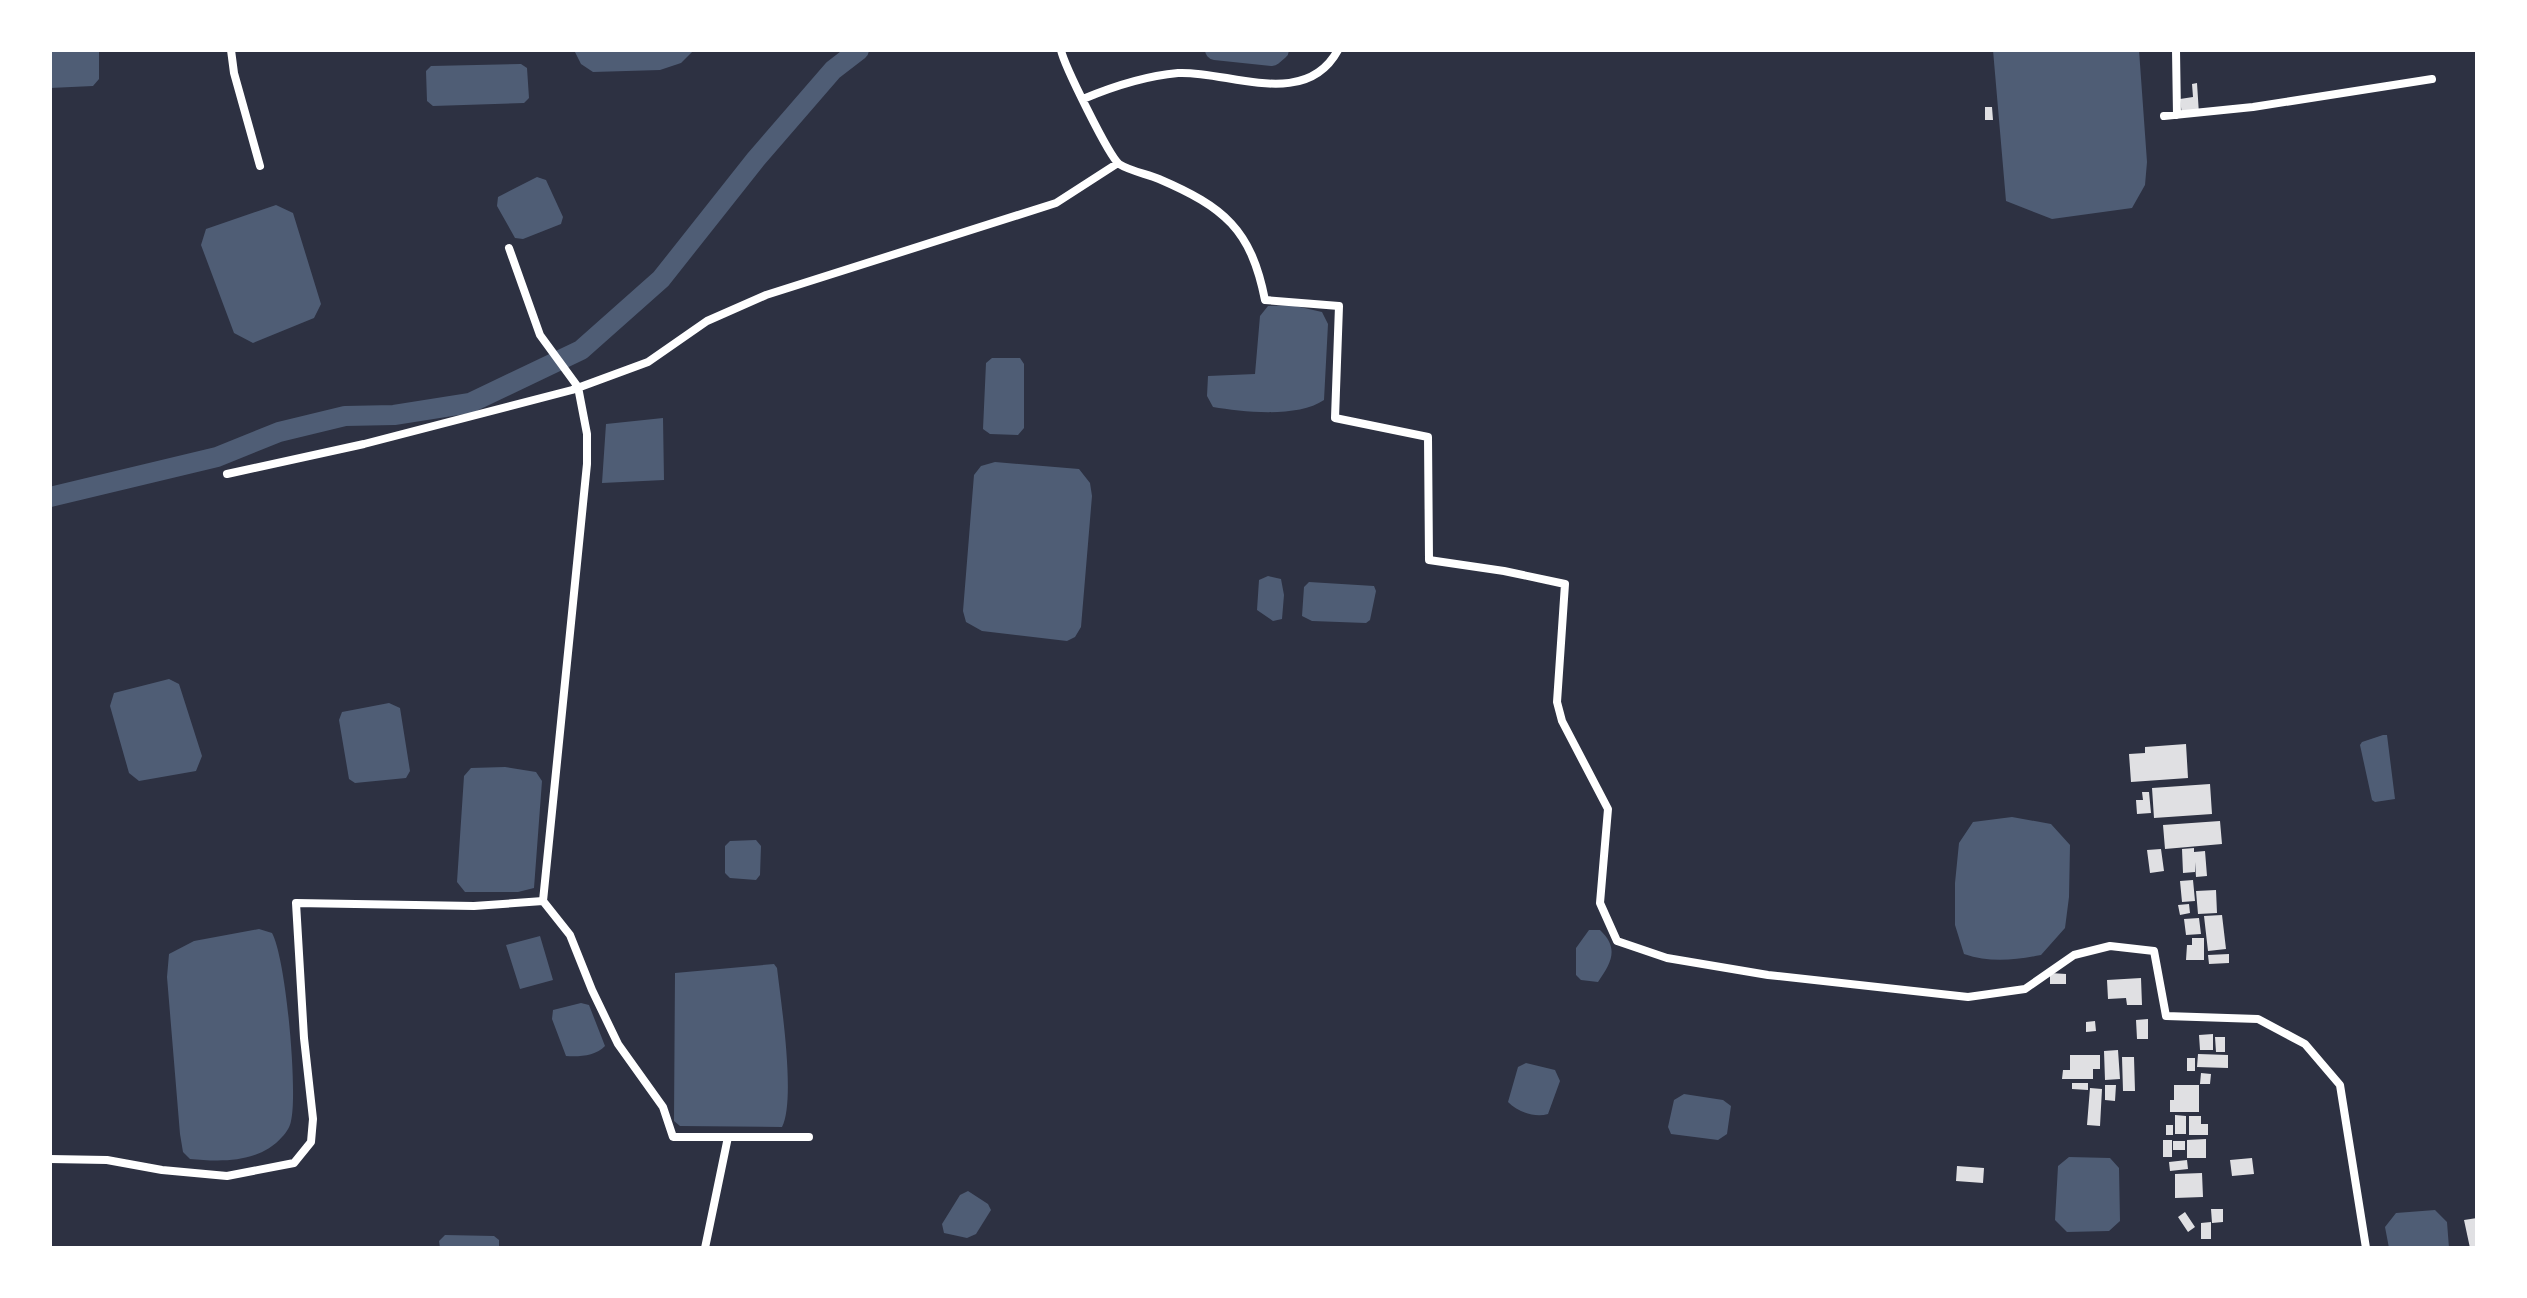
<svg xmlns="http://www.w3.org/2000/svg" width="2527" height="1298" font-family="Overpass,sans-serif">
<rect width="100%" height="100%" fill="#2d3142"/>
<path fill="#4f5d75" d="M50 50H99V79L93 86 50 88Z
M574 50H693V51L681 63 660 70 593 72 581 64Z
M1993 50H2139L2147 162 2145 185 2132 208 2052 219 2006 201Z
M521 64 527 68 529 98 524 103 433 106 427 101 426 71 431 66Z
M537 177 546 180 563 217 561 224 523 239 515 238 497 206 498 197Z
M276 205 293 213 321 304 314 318 253 343 234 333 201 245 206 229Z
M1291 305 1322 312 1328 324 1324 400C1298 418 1243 412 1213 407L1207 396 1208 376 1255 374 1260 316 1268 306Z
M992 358H1020L1024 364V428L1018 435 990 434 983 429 986 363Z
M663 418 664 480 602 483 606 424Z
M995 462 1079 469 1090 483 1092 496 1081 627 1075 637 1067 641 982 631 966 622 963 611 974 475 981 466Z
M1268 576 1281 579 1284 595 1282 619 1273 621 1257 610 1259 580Z
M1309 582 1374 586 1376 591 1370 620 1366 623 1312 621 1302 616 1304 587Z
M169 679 179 684 202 756 196 771 139 781 129 773 110 706 114 693Z
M389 703 400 708 410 771 406 778 355 783 349 779 339 720 342 712Z
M2383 735H2387L2395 799 2375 802 2372 800 2360 745 2362 742Z
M505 767 536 772 542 781 534 888 518 892H465L457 882 464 776 471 768Z
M2012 817 2051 824 2070 845 2069 897 2065 928 2041 955C2015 960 1990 963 1964 954L1955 925V883L1959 843 1973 822Z
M756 840 761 846 760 875 756 880 730 878 725 873V846L730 841Z
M259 929 272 933C286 958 298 1092 291 1121 290 1127 286 1133 282 1137 259 1163 222 1162 190 1159L183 1152 180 1134 167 977 169 954 194 941Z
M1589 930H1600C1619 948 1612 962 1598 982L1581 980 1576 975V948Z
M540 936 553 980 520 989 506 945Z
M774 964 777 968C781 1002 796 1100 782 1127L680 1126 674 1121 675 973Z
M581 1003 589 1005 605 1046C596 1056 579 1057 566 1056L552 1019 553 1010Z
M1526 1063 1555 1070 1560 1081 1548 1114C1535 1118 1518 1112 1508 1102L1518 1067Z
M1684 1094 1723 1100 1731 1106 1727 1134 1718 1140 1671 1134 1668 1127 1674 1100Z
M2069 1157 2110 1158 2119 1168 2120 1221 2109 1231 2067 1232 2055 1220 2058 1166Z
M968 1191 988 1204 991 1210 976 1234 967 1238 944 1233 942 1224 960 1195Z
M2435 1210 2447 1222 2449 1248H2389L2385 1227 2396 1213Z
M445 1235 494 1236 499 1240V1248H440L439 1241Z"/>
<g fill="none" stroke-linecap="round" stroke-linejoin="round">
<path stroke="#4f5d75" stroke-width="20" d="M1215 50 1272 56 1279 50
M50 497 217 457 279 432 345 416 394 415 470 403 581 350 661 279 756 159 833 70 859 50"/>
</g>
<path fill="#e0e0e3" d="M2197 83 2199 114 2182 115 2180 99 2193 97 2192 84Z
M1985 107H1992L1993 120H1985Z
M2186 744 2188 778 2131 782 2129 754 2145 753V747Z
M2210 784 2212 814 2154 818 2152 788Z
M2142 792H2149L2151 813 2137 814 2136 800H2143Z
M2220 821 2222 844 2165 849 2163 825Z
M2194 848V852L2205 851 2207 876 2196 877 2195 862V872L2183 873 2182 849Z
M2161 849 2164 871 2150 873 2147 850Z
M2193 880 2195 901 2182 902 2180 881Z
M2216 890 2217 913 2198 914 2196 891Z
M2189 904 2190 913 2180 915 2178 905Z
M2222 915 2226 949 2208 951 2204 916Z
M2199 918 2201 934 2186 935 2184 919Z
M2192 938H2204V960H2186L2187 945H2192Z
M2229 954V963L2209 964 2208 955Z
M2050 973 2066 974V984H2050Z
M2141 978 2142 1005H2127L2126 998 2108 999 2107 980Z
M2148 1019V1039H2137L2136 1020Z
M2095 1021 2096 1031 2086 1032V1022Z
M2213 1034V1050H2200L2199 1035Z
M2215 1037H2225V1052H2216Z
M2118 1050 2120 1079 2105 1080 2104 1051Z
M2198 1054 2228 1055V1068L2197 1067Z
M2070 1055H2100V1069H2093V1079H2062L2063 1070H2070Z
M2122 1057H2134L2135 1091H2123Z
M2187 1058H2195V1071H2187Z
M2201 1073 2211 1074 2210 1084H2200Z
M2072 1083H2088V1090L2072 1089Z
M2105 1085H2116L2115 1101 2105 1100Z
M2174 1085H2199V1112H2170V1100H2174Z
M2090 1088 2102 1089 2100 1126 2087 1125Z
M2175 1115 2186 1116V1134H2175Z
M2189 1116H2201V1124H2208V1135H2189Z
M2166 1125H2173V1135H2166Z
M2206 1139V1158H2187V1140Z
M2163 1140H2172V1157H2163Z
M2173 1141H2185V1150H2173Z
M2252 1158 2254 1174 2232 1176 2230 1160Z
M2187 1160 2188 1169 2170 1171 2169 1162Z
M1957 1166 1984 1168 1983 1183 1956 1181Z
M2202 1173 2203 1197 2175 1198V1174Z
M2211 1209H2223V1222L2212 1223Z
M2185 1212 2195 1227 2188 1232 2178 1217Z
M2477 1218V1248H2470L2464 1220Z
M2211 1222V1239H2201V1223Z"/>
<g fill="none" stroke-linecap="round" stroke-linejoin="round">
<path stroke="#fff" stroke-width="8" d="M231 50 234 73 260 166
M1061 50C1064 65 1109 156 1119 164 1130 171 1147 174 1159 179 1224 207 1251 229 1265 300L1339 306 1335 418 1428 437 1429 560 1504 571 1565 584 1557 702 1562 721 1608 809 1600 903 1617 941 1667 958 1768 975 1968 997 2025 989 2074 955 2110 946 2154 951 2166 1016 2258 1019 2305 1044 2340 1085 2366 1248
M2176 50 2177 115
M1083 99C1114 86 1144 76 1178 73 1227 70 1305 111 1338 50
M2164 116 2253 107 2432 79
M227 474 364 444 572 390 648 362 707 321 766 295 1056 203 1118 163
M543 901 570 935 592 990 618 1044 663 1107 673 1137H809
M50 1159 107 1160 162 1170 227 1176 294 1163 311 1142 313 1119 304 1038 296 903 474 906 543 901 587 464V434L578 387 540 335 509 248
M705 1248 728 1137"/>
</g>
<rect width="2527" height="1298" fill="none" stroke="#ffffff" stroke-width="104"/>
</svg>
